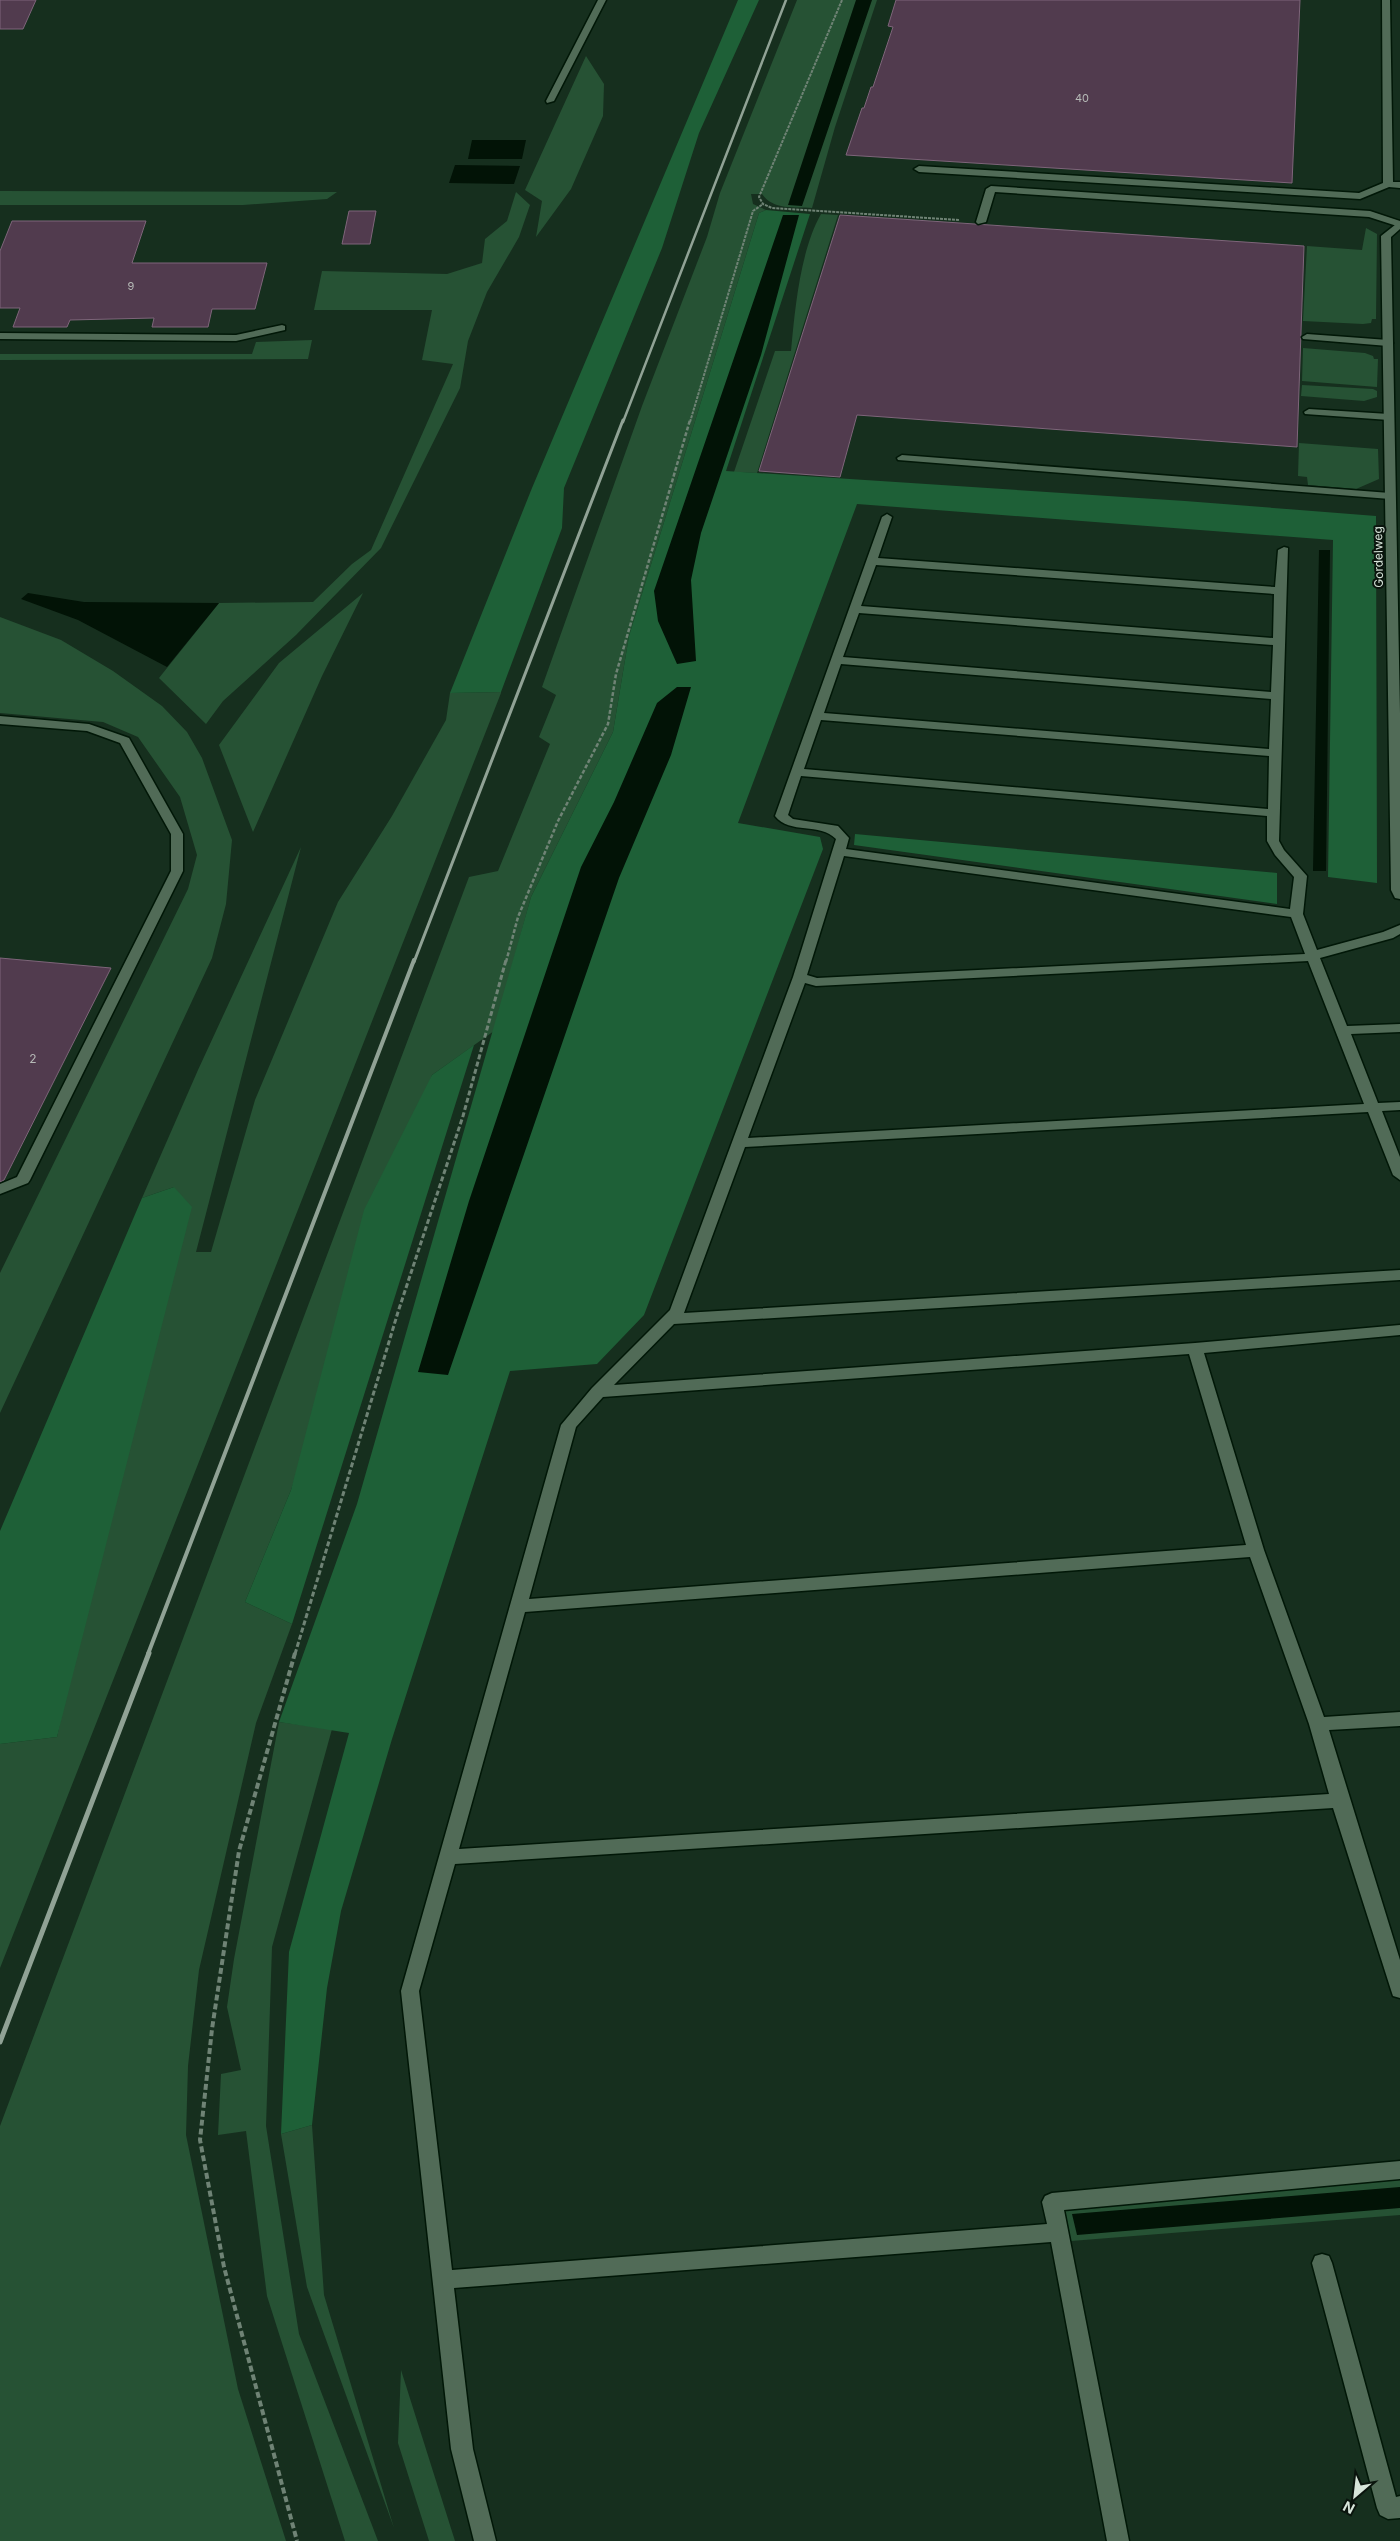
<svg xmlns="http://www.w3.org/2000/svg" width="1400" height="2541" font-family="Inter,sans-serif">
<rect width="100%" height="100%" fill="#162f1e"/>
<path fill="#265234" d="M797 0H877L835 127 812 208C794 207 773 210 762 194H751L753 204 766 210 759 213 629 636 613 732 531 897 494 1031 432 1075 291 1490 245 1602 292 1624 256 1723 199 1970 188 2066 186 2135 238 2389 286 2541H0V2126L469 877 498 871 550 744 539 737 556 695 542 687 642 406 707 237 720 193Z
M586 56 604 84 603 116 571 189 536 237 542 201 525 190Z
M0 191 337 192 327 199 243 205H0Z
M516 192 530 205 519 237 487 292 468 341 460 388 381 548 296 635 223 701 206 724 159 678 219 603 313 602 352 564 371 550 453 364 422 360 432 310H314L322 271 447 274 482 263 485 239 507 221Z
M821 214 838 215 757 473 734 472 775 351H791C795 309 800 251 821 214Z
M1366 228 1377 234 1376 319H1372L1371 323 1363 324 1303 321 1307 246 1362 250Z
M312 340 308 359 0 360V354H252L256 342Z
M1303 348 1365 353 1373 356 1374 359H1378L1377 387 1302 381Z
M1302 385 1373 389 1377 391V397L1364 401 1301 396Z
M1299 443 1378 449 1379 479 1356 489 1308 485 1307 477 1298 476Z
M363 593 322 676 253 832 219 745 279 663Z
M0 617 61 640 113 671 162 706 187 732 202 758 232 840 226 904 212 958 0 1413V1273L188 889 197 855 180 797 138 737 103 722 0 713Z
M501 692V693L0 1968V1744L57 1737 174 1187 142 1198 198 1070 301 847 196 1252H211L255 1100 338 902 392 816 446 720 450 693Z
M279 1722 332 1729 272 1947 266 2126 299 2334 378 2541H345L267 2296 246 2131 218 2135 221 2074 241 2070 227 2007 234 1959Z
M312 2125 324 2295 394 2528 307 2287 281 2134Z
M1400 2178V2215L1071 2241 1064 2205Z
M401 2370 455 2541H429L398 2443Z"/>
<path fill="#1e6037" d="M738 0H759L699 133 662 248 564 488 562 528 501 692 450 693 532 488Z
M766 210 810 214 726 471 1185 501 1376 516 1377 883 1328 877 1333 540 857 504 738 823 820 837 823 849 644 1315 597 1364 510 1371 392 1739 341 1911 327 1988 312 2125 281 2134 289 1952 349 1733 279 1722 357 1504 531 897 613 732 629 636 759 213Z
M855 834 1277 873V904L854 845Z
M474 1045 292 1624 245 1602 291 1490 364 1210 432 1075Z
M174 1187 192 1207 57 1737 0 1744V1531L142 1198Z"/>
<path fill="#021306" d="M856 0H872L802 206 788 205Z
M472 140H526L522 159H468Z
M455 165 520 166 514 184 449 183Z
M783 215H799L761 355 701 533 691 580 696 661 677 664 658 621 654 591Z
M1319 550H1330L1326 871H1313Z
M28 593 84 602 219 603 167 667 78 620 21 599Z
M677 687H691L671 755 619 878 448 1375 418 1372 469 1201 581 867 614 802 657 703Z
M1400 2187V2208L1077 2235 1072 2214Z"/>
<path fill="#513b4e" stroke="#7e657a" d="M0 0H36L23 29H0Z
M896 0H1300L1292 183 846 155 862 108H864L871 87H873L893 27 888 26Z
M349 211H376L370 244H342Z
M840 215 1304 246 1297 447 857 415 840 477 759 471Z
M12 221H146L132 263H267L255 309H212L208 327H152L154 318 70 320 67 327H13L20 308H0V251Z
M0 958 111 968 4 1180 0 1182Z"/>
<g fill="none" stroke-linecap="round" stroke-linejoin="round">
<g stroke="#011707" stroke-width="3">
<path id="lane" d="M1382 0H1390L1393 182H1400V188L1389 187 1360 199 919 172 914 169 919 166 1359 193 1383 183Z
M991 186 1370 211 1400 221V227L1369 217 995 192 986 222 978 224 976 222 986 189Z
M282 325 285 326V330L236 341 0 339V333L236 335Z
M1307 334 1388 340 1393 343 1388 346 1303 339 1302 337Z
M1309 409 1389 414 1394 417 1389 420 1305 414 1304 412Z
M902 455 1390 493 1395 496 1390 499 898 460 897 458Z
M887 514 892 517 878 558 1275 587 1278 550 1284 547 1288 548 1279 841 1284 850 1307 876 1303 914 1317 950 1383 932 1400 925V934L1393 938 1320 958 1347 1026 1400 1024V1032L1351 1034 1378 1103 1400 1102V1110L1382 1111 1400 1157V1180L1393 1175 1368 1112 745 1147 684 1313 1400 1270V1280L674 1324 614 1385 1195 1343 1400 1325V1335L1204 1353 1264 1550 1324 1717 1400 1712V1726L1329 1730 1400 1960V1998L1393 1996 1391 1990 1333 1808 455 1864 419 1991 452 2270 1047 2224 1042 2202 1045 2196 1052 2193 1400 2161V2179L1064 2210 1129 2541H1107L1051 2242 454 2288 473 2449 496 2541H474L451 2449 401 1991 561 1425 592 1388 670 1310 793 977 836 839C820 822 790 835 775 816L882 517ZM876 565 1274 594 1273 638 861 606ZM859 613 1273 645 1271 692 843 657ZM841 664 1271 699 1269 749 824 713ZM821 720 1269 756 1268 809 804 769ZM801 776 1267 816V841L1275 855 1294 877 1290 909 846 849 849 838 838 826 793 819 788 815ZM844 856 1291 917 1305 954 817 978 807 975ZM1308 961 1364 1104 748 1138 805 983 816 986ZM1189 1354 1246 1545 529 1599 576 1427 603 1397ZM1250 1557 1309 1724 1329 1794 459 1849 525 1612Z
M0 716 89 724 129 738 183 834V871L30 1180 28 1183 0 1194V1184L17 1177 171 871V834L120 743 87 731 0 724Z
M1322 2254 1329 2256 1332 2263 1396 2497 1400 2496V2518L1388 2519 1380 2515 1377 2508 1312 2263 1315 2256Z"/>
</g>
<g stroke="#011707" stroke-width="3">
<path id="street" d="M598 0H606L554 101 547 103 546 101Z
M1400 221V229L1391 237 1400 713V899L1395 898 1391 890 1381 236Z"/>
</g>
<path stroke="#6f8375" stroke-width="2" stroke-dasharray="3 1" stroke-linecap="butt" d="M842 0 759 197 763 204 772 208 960 220
M690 422 753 211 763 204"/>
<path stroke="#6f8375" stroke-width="2.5" stroke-dasharray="4 2" stroke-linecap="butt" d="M506 962 518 917 558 821 608 724 616 674 690 420"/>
<path stroke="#6f8375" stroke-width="3" stroke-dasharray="5 2.5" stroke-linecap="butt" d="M295 1654 398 1312 463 1116 506 960"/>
<path stroke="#6f8375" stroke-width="4" stroke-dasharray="6 3" stroke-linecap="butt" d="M295 1653 239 1851 212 2029 200 2140 224 2267 297 2541"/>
<use href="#lane" fill="#516b57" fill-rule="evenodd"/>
<use href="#street" fill="#516b57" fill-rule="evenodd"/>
<path stroke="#90a295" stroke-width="2.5" d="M623 422 786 0"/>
<path stroke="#90a295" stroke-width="3" d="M414 962 623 420"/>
<path stroke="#90a295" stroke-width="4" d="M148 1654 414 960"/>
<path stroke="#90a295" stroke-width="5" d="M0 2042 149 1653"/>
</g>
<g text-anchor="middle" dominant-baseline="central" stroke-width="4" stroke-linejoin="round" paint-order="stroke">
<g font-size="11" fill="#b6bab7">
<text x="1082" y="98">40</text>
<text x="131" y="286">9</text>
</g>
<g font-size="12" fill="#d7e5da" stroke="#0a140d">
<text transform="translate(1378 557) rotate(-91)">Gordelweg</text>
</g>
<g font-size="12" fill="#b6bab7">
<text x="33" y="1058">2</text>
</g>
</g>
<g transform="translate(1355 2496) rotate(208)" stroke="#0a140d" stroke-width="4" paint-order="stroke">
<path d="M0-4L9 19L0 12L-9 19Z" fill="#d7e5da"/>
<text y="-8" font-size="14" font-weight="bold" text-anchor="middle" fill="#d7e5da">N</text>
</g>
</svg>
